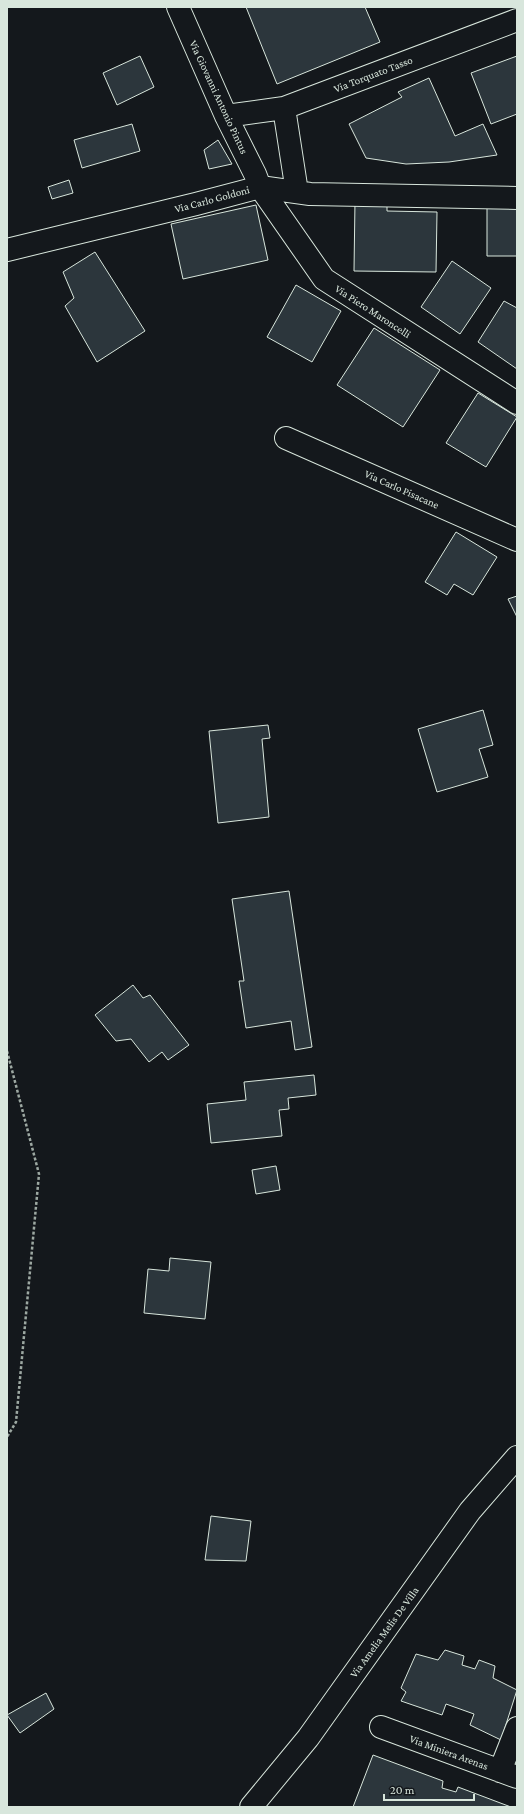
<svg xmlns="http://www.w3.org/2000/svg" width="524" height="1814" font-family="'Crimson Pro',serif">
<rect width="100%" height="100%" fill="#14181c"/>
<path fill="#2c363c" stroke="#d8e6dc" d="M246 7H365L380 42 277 84Z
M140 56 154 87 117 105 103 73Z
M517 56V114L491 124 471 73Z
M429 78 455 136 483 124 497 155 449 162 406 164 366 158 349 124 402 97 398 92Z
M132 124 140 151 82 168 74 140Z
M218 140 232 164 209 169 204 150Z
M69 180 73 193 52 199 48 187Z
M355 201 387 202V211L437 212 436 272 354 271Z
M256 205 268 260 183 279 171 224Z
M487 207H517V256H487Z
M95 252 145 331 97 362 65 306 74 298 63 272Z
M452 261 491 288 460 334 421 307Z
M296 285 341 311 312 362 267 337Z
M504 301 517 308V369L478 342Z
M374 328 440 370 403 427 337 385Z
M478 393 517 417 486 467 446 443Z
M456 532 497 557 473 595 454 584 447 595 425 582Z
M517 596V617L508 599Z
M483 710 493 745 479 749 488 777 437 792 418 729Z
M268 725 270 738 262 739 269 817 218 823 209 731Z
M289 891 312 1047 295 1050 291 1021 246 1028 239 981H244L232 899Z
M133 985 143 998 150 995 189 1045 168 1060 162 1052 149 1062 131 1039 116 1041 95 1015Z
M314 1075 316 1095 288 1098 289 1109 279 1110 282 1136 211 1143 207 1104 246 1100 244 1082Z
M276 1166 280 1190 256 1194 252 1170Z
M170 1258 211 1262 205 1319 144 1313 148 1269 169 1271Z
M211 1516 251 1521 246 1561 205 1560Z
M445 1650 464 1656 462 1665 475 1669 479 1660 495 1666 493 1678 517 1690 501 1740 470 1725 474 1714 446 1704 442 1715 401 1701 406 1692 401 1688 416 1654 438 1660Z
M46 1693 54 1709 20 1733 7 1715Z
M373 1755 443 1781 442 1788 456 1792 458 1787 511 1807H353Z"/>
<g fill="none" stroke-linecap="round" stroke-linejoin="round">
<g stroke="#d8e6dc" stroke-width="24">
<path id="minor" d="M178 7 226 116 255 174 260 187 324 279 517 403
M284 108 297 192
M226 116 284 108 517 20
M7 250 196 204 260 187 310 194 517 198
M286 438 517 540
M381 1727 517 1777
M500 1771 517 1728
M251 1807 308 1738 470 1511 517 1457"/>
</g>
<path stroke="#9da8a2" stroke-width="2.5" stroke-dasharray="3 2" stroke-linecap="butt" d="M7 1051 39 1174 16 1422 7 1437"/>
<use href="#minor" stroke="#14181c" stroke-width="22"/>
</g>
<g text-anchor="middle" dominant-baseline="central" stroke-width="3" stroke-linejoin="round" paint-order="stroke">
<g font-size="11" fill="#d8e6dc" stroke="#14181c">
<text transform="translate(373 74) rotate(-21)">Via Torquato Tasso</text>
<text transform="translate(219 97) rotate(65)">Via Giovanni Antonio Pintus</text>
<text transform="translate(212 199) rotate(-15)">Via Carlo Goldoni</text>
<text transform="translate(373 311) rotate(33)">Via Piero Maroncelli</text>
<text transform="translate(402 489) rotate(24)">Via Carlo Pisacane</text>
<text transform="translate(384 1632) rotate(-54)">Via Amelia Melis De Villa</text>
<text transform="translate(449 1752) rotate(20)">Via Miniera Arenas</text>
</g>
</g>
<rect width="524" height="1814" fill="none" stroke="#d8e6dc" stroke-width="16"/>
<path d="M384 1794v6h90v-6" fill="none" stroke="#d8e6dc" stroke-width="2"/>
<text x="390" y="1794" font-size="12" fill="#d8e6dc" stroke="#14181c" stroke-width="3" paint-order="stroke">20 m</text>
</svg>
